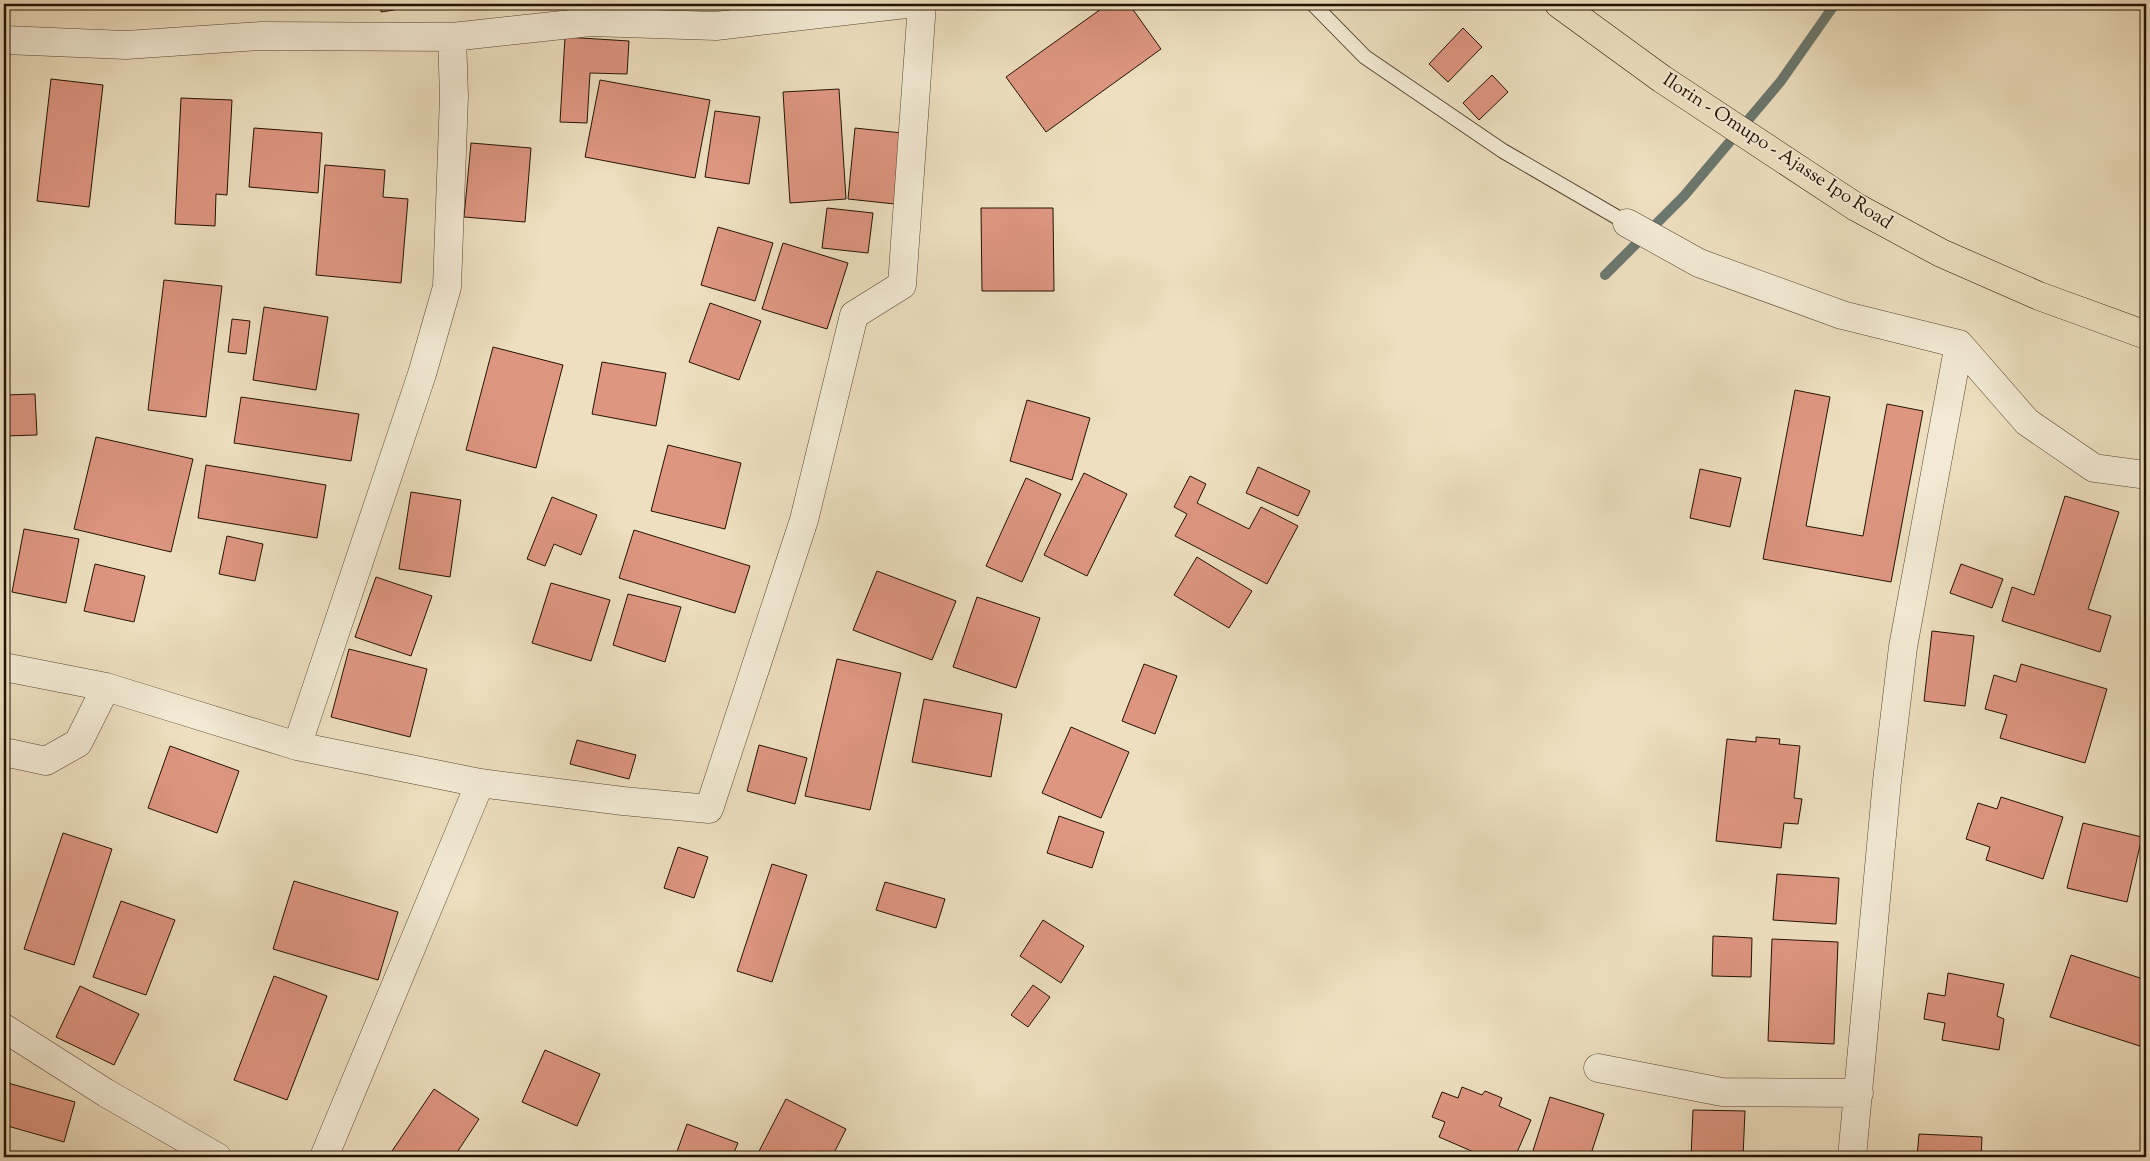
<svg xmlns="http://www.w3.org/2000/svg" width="2150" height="1161" font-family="'Sorts Mill Goudy',serif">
<rect width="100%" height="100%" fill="#eddfbf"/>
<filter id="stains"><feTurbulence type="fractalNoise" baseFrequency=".004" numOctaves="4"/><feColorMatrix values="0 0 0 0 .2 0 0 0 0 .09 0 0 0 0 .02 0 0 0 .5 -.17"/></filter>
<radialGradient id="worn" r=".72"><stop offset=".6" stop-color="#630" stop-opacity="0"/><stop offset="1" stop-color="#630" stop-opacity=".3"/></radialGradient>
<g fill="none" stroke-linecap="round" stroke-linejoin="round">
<path stroke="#6b786f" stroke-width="10" d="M1605 275 1684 196 1781 81 1835 4"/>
</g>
<path fill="#de9681" stroke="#241202" d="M380 4H432L381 12Z
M1108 4H1129L1161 49 1046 132 1006 77Z
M1463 28 1482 47 1448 82 1429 64Z
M565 37 629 41 627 74 590 73 587 123 560 122Z
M1492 75 1508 92 1479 120 1463 103Z
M51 79 103 85 89 207 37 201Z
M600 80 710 100 695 178 585 157Z
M839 89 846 199 790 203 783 92Z
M181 98 232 100 227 195 216 194 215 226 175 224Z
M715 111 760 117 749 184 705 177Z
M254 128 322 133 318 193 249 187Z
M855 128 902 133 895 204 848 199Z
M471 143 531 148 525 222 464 217Z
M325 165 385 170 383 197 408 199 401 283 316 275Z
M827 208 873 213 868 253 822 248Z
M981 208H1053L1054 291H982Z
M718 227 773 243 755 301 701 285Z
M783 243 848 263 827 329 762 309Z
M164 280 222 286 206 417 148 410Z
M710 303 761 321 739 380 689 362Z
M264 307 328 317 316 390 253 380Z
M232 319 250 321 246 354 228 352Z
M493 347 563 365 536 468 466 450Z
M602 362 666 373 656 426 592 414Z
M1795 390 1830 397 1806 526 1863 536 1887 404 1923 411 1891 582 1763 559Z
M35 394 37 435 4 436V395Z
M241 397 359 414 351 461 234 443Z
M1027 400 1090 418 1072 480 1010 461Z
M96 437 193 459 171 552 74 529Z
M668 445 741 463 725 529 651 511Z
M206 465 326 485 317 538 198 518Z
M1258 467 1310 491 1298 516 1246 493Z
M1700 469 1741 478 1730 527 1690 518Z
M1084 473 1127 494 1087 576 1044 555Z
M1190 476 1206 484 1197 503 1249 529 1261 507 1298 526 1267 584 1175 536 1187 514 1174 507Z
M1026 478 1061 494 1022 582 986 566Z
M411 492 461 500 450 577 399 569Z
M2065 496 2119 512 2088 609 2111 616 2100 652 2002 621 2012 587 2034 595Z
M552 497 597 515 581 555 554 544 545 566 527 559Z
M24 529 79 539 66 603 12 592Z
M634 530 750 566 735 613 619 578Z
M227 536 263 544 255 581 219 574Z
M1197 557 1252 591 1229 628 1174 595Z
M95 564 145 576 134 622 84 611Z
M1961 564 2003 579 1992 608 1950 593Z
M877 571 956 601 932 660 853 630Z
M376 577 432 596 411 656 355 637Z
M551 583 610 600 591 661 532 643Z
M628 594 681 607 665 662 613 645Z
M977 597 1040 618 1016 688 953 667Z
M1932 631 1974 636 1965 706 1924 701Z
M349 649 427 669 410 737 331 717Z
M837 659 901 673 870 810 805 796Z
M1144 664 1177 676 1155 734 1122 721Z
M2021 664 2107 689 2085 763 2000 738 2007 715 1985 709 1994 675 2016 682Z
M924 699 1002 714 991 777 912 762Z
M1071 727 1129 752 1101 818 1042 793Z
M1756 737 1780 739 1779 744 1800 746 1794 798 1802 799 1798 824 1784 823 1781 848 1716 841 1727 739 1756 742Z
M577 740 636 755 629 779 570 764Z
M759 745 807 758 795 804 747 791Z
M170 746 239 771 217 833 148 808Z
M2001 797 2063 817 2043 879 1986 860 1990 847 1966 839 1978 803 1997 809Z
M1059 816 1104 832 1092 868 1047 853Z
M2083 823 2142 837 2127 902 2067 888Z
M63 833 112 849 74 965 24 949Z
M678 847 708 857 694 898 664 888Z
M772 864 807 875 772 982 737 971Z
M1777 874 1839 878 1836 924 1773 920Z
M294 881 398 912 378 980 273 949Z
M885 882 945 899 936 928 876 910Z
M121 901 175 920 146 995 93 977Z
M1043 920 1084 946 1061 983 1020 956Z
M1713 936 1752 938 1751 977 1712 976Z
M1772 939 1838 942 1834 1044 1768 1041Z
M2071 955 2146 980V1048L2050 1017Z
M1948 973 2004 984 1997 1016 2004 1019 1999 1050 1942 1040 1945 1023 1924 1019 1928 993 1945 996Z
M274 976 327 996 287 1100 234 1080Z
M1033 985 1050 997 1028 1027 1011 1015Z
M80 986 139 1014 114 1065 56 1037Z
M545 1050 600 1074 577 1126 522 1102Z
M8 1083 75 1102 64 1142 4 1125V1098Z
M1462 1087 1482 1095 1485 1091 1502 1098 1499 1106 1531 1120 1515 1157H1474L1476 1153 1439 1137 1445 1122 1432 1117 1442 1092 1458 1098Z
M434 1089 479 1119 454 1157H388Z
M1550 1097 1604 1114 1590 1157H1531Z
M786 1099 846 1129 832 1157H756Z
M1693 1110 1745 1111 1743 1157H1691Z
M687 1124 738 1143 732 1157H675Z
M1919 1134 1982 1137 1981 1157H1917Z
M1606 1153 1641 1157H1605Z"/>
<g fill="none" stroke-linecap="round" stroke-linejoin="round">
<g stroke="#564531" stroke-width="16">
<path id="service" d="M1313 4 1365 57 1503 151 1627 223"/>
</g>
<g stroke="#564531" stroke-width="29">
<path id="minor" d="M4 40 126 45 261 36 452 37 590 22 716 26 906 4
M1627 223 1699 263 1842 315 1959 344 2027 422 2094 468 2146 475
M4 667 106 687 297 746 480 783 623 801 709 809 804 520 854 315 902 285 922 4
M297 746 422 374 447 287 454 96 452 37
M4 752 46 761 78 743 106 687
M4 1028 106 1093 217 1157
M1598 1068 1722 1092 1859 1093
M324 1157 480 783
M1852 1157 1887 781 1903 647 1959 344"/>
</g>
<g stroke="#241202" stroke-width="29">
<path id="trunk" d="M1559 4 1662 79 1856 207 1941 253 2039 296 2146 335"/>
</g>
<path stroke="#241202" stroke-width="3" stroke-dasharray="1 2.5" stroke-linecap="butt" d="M4 85 5 71"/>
<use href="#service" stroke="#f3ead5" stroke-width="14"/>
<use href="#minor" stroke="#f3ead5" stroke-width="28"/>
<use href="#trunk" stroke="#eddfbf" stroke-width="28"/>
</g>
<g text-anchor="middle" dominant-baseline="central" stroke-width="4" stroke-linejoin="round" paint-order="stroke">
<g font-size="19" fill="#241202" stroke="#f3ead5">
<text transform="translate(1777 152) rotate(33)">Ilorin - Omupo - Ajasse Ipo Road</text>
</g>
</g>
<rect width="2150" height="1161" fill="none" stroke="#eddfbf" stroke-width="20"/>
<rect x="5" y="5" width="2140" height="1151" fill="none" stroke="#241202" stroke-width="2.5"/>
<rect x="10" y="10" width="2130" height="1141" fill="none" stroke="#241202"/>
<rect width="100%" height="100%" filter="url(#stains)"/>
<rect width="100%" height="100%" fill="url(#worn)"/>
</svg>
